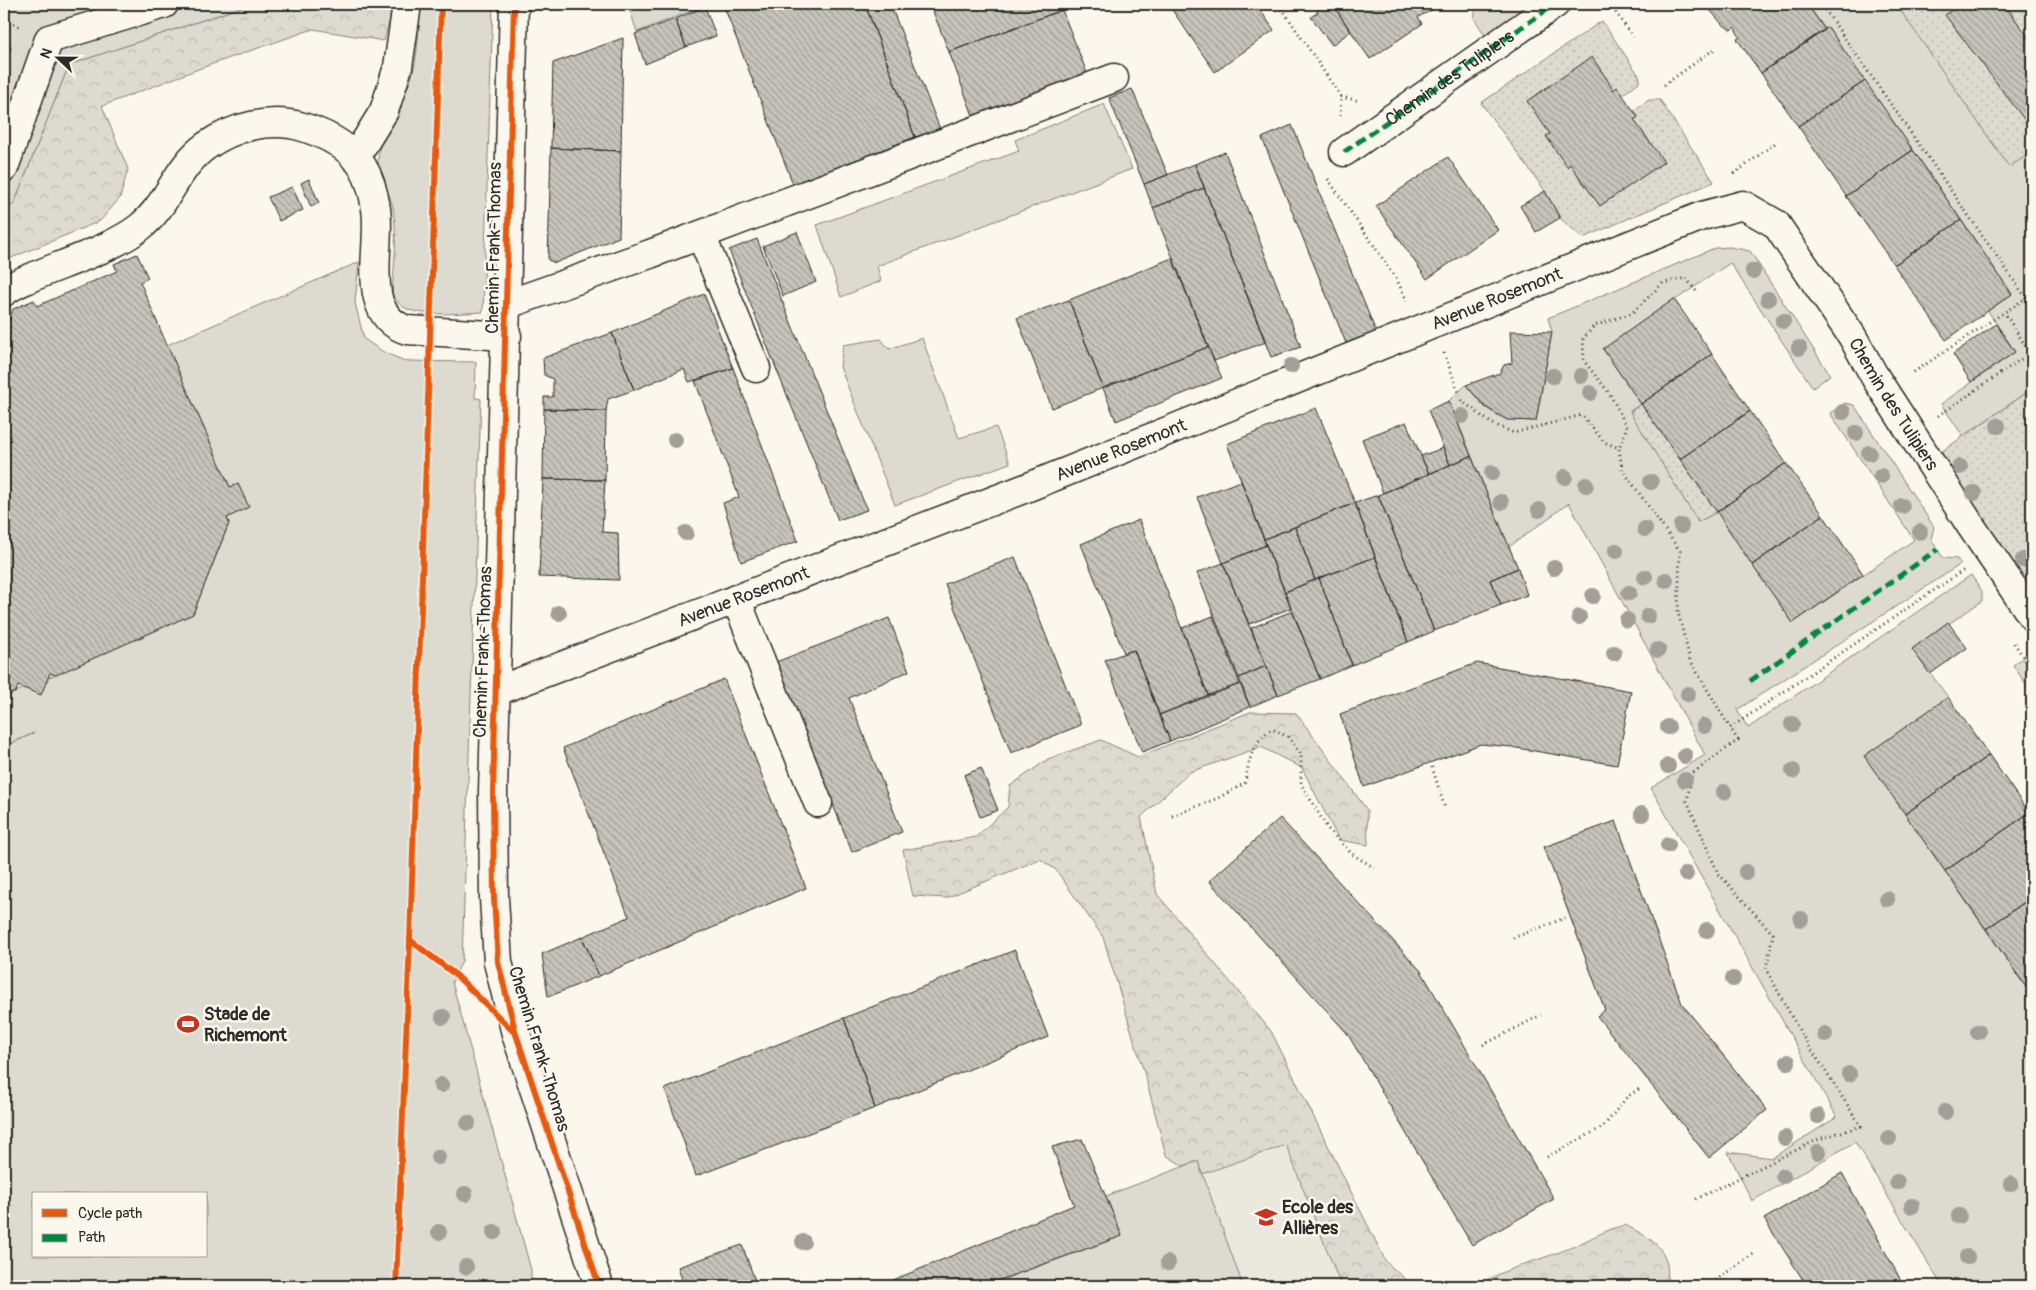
<svg xmlns="http://www.w3.org/2000/svg" width="2036" height="1290" font-family="Pangolin,sans-serif">
<defs>
<pattern id="forest-crowns" width="20" height="18" patternUnits="userSpaceOnUse" patternTransform="scale(1.25)"><rect width="20" height="18" fill="#dddad0"/><path d="M2 6a3 3 0 1 1 6 0M12 15a3 3 0 1 1 6 0" fill="none" stroke="#bebbb3"/></pattern>
<pattern id="garden-dots" width="8" height="8" patternUnits="userSpaceOnUse" patternTransform="scale(1.25)"><rect width="8" height="8" fill="#dddad0"/><path d="M2 2h.1M6 6h.1" fill="none" stroke="#bebbb3" stroke-width="1.8" stroke-linecap="round"/></pattern>
<pattern id="building-back-hatch" width="6" height="6" patternUnits="userSpaceOnUse" patternTransform="scale(1.25)"><rect width="6" height="6" fill="#c7c4bc"/><path d="M-1 5l2 2M0 0l6 6M5-1l2 2" fill="none" stroke="#a29f99"/></pattern>
</defs>
<rect width="100%" height="100%" fill="#fbf7ec"/>
<filter id="ink" filterUnits="userSpaceOnUse"><feTurbulence type="fractalNoise" baseFrequency=".02" numOctaves="2"/><feDisplacementMap in="SourceGraphic" scale="10" xChannelSelector="R" yChannelSelector="G"/><feConvolveMatrix kernelMatrix="1 2 1 2 8 2 1 2 1" color-interpolation-filters="sRGB"/></filter>
<g filter="url(#ink)">
<path fill="#ebe8de" d="M1286 1145 1332 1259 1341 1286H1243L1202 1174Z"/>
<path fill="#dddad0" stroke="#84827e" fill-rule="evenodd" d="M4 4H251L69 65 14 204 4 210Z
M421 4H493L483 312C463 313 418 318 402 306 398 303 395 298 392 294 394 265 398 236 393 207 389 190 378 177 378 160 378 131 406 101 413 72 419 50 418 26 421 4Z
M628 4H709L637 32Z
M1477 4H1532L1488 40 1474 18Z
M1807 4H2032V389L1963 436 1941 404 2015 352 1988 311 2012 294 1913 150Z
M1104 104 1132 169 877 266 881 281 841 297 817 225 1019 151 1015 140Z
M1730 247 1750 251 1830 375 1813 388 1730 263 1603 349 1641 404 1630 411 1698 522 1717 512 1793 623 1914 540 1830 413 1845 403 1854 405 1934 527 1931 539 1943 558 1957 559 1961 564 1737 710 1748 728 1971 575 1982 591V601L1912 649 1948 697 1905 814 2032 996V1286H1942L1855 1142 1752 1201 1728 1152 1772 1158 1837 1117 1651 788 1705 755 1569 503 1509 547 1449 401 1466 385C1492 416 1496 420 1536 421L1552 332 1548 318 1715 248Z
M359 262 355 303 364 339 385 353 405 361 476 362 475 398 481 399 462 961 452 982 531 1270V1286H4V747L34 733 4 746V697L193 614 229 523 227 518 230 487 167 345ZM34 1194H206V1256H34Z
M922 338 959 438 996 427 1010 463 895 505 840 367 843 345 881 339 889 349Z
M2032 651V693L2013 665Z
M1198 1161 1243 1286H984L1122 1236 1106 1196Z"/>
<path fill="url(#forest-crowns)" stroke="#84827e" d="M251 4H394L384 41 313 29 201 68 102 106 128 169 120 198 100 221 4 261V210L14 204 69 65Z
M1250 712 1296 713 1367 810 1368 845 1339 840 1302 768 1261 747 1190 772 1141 817 1157 894 1271 1031 1386 1262 1413 1286H1341L1286 1145 1202 1174 1198 1161 1183 1166 1166 1155 1146 1079 1103 937 1056 870 1040 859 946 898 913 896 903 850 976 837 1008 807 1010 786 1048 759 1101 740 1138 757Z
M1625 1225C1651 1238 1672 1249 1667 1282L1662 1286H1476C1508 1267 1534 1262 1568 1249 1587 1241 1604 1230 1625 1225Z"/>
<path fill="url(#garden-dots)" stroke="#84827e" d="M1903 4H2032V152L2009 167 1898 7Z
M1602 21 1640 77 1639 82 1622 95 1617 87 1614 90 1592 58 1550 134 1546 136 1567 166 1570 164 1663 162 1634 120 1638 117 1634 110 1649 100H1660L1714 182 1583 238 1560 218 1545 191 1481 103Z
M2032 389V590L1938 454Z
M1641 404 1717 512 1698 522 1630 412Z"/>
<path fill="url(#building-back-hatch)" stroke="#2b2b2b" d="M553 4H627L628 5Z
M723 4H865L915 137 793 184Z
M865 4H890L940 129 915 137Z
M930 4H1060L1062 10 949 52Z
M1168 4H1256L1274 30 1215 72Z
M1303 4H1332L1351 31 1332 45 1311 17 1318 12 1312 4 1306 8Z
M1332 4H1444L1418 17 1422 24 1370 59Z
M1705 4H1807L1825 30 1761 73 1737 39 1740 37 1734 27 1731 30 1722 24Z
M1960 4H2004L2032 42V118L2027 123 1945 15Z
M705 7 716 36 686 47 675 19Z
M1062 10 1087 73 974 118 949 52Z
M675 19 686 47 645 64 635 34Z
M1828 27 1865 81 1798 126 1761 73Z
M623 38 621 151 551 148 553 63Z
M4 44 11 47 4 66Z
M1592 57 1614 90 1617 87 1638 117 1634 120 1664 162 1600 206 1570 164 1567 167 1546 136 1550 134 1527 101Z
M1865 81 1913 150 1846 196 1798 126Z
M1132 89 1168 175 1144 184 1109 98Z
M1292 125 1376 332 1346 343 1262 138Z
M551 148 621 151 619 237 555 263 548 260Z
M1913 150 1961 220 1894 265 1846 196Z
M1225 152 1301 347 1271 357 1195 164Z
M1448 157 1498 230 1427 279 1376 206Z
M1195 164 1204 188 1153 208 1144 184Z
M309 179 319 203 311 207 301 183Z
M292 187 303 210 279 221 268 197Z
M1204 188 1266 342 1214 361 1153 208Z
M1545 191 1560 218 1536 232 1520 206Z
M1961 220 2012 294 1946 340 1894 265Z
M797 232 816 282 783 296 763 246Z
M757 239 867 510 838 520 780 378 729 250Z
M137 254 148 278 140 282 167 345 230 487 238 484 249 507 227 518 229 523 193 614 56 675 50 673 41 695 18 686 16 692 4 697V333L13 309 34 300 37 306 117 271 114 264Z
M1172 258 1208 347 1103 388 1069 300Z
M704 294 733 368 689 382 684 369 634 390 612 333Z
M1674 299 1712 354 1641 404 1603 349Z
M1069 300 1103 388 1052 408 1017 318Z
M1996 324 2015 352 1971 382 1953 354Z
M1510 331 1552 332 1536 421 1507 420 1485 407 1466 385 1500 373 1504 365 1512 363Z
M612 333 634 390 608 399 606 411 544 409V397H553V379L544 375 543 358Z
M1208 347 1222 378 1116 421 1103 388Z
M1712 354 1750 411 1680 459 1641 404Z
M733 368 798 541 741 562 723 503 739 497 695 381Z
M1449 401 1471 456 1450 465 1428 410Z
M1316 408 1355 503 1264 539 1227 444Z
M544 409 606 411 605 480 543 479Z
M1750 411 1786 463 1717 512 1680 459Z
M1406 422 1429 474 1383 493 1362 439Z
M1443 448 1450 465 1429 474 1421 456Z
M1471 456 1518 568 1490 580 1501 605 1434 631 1378 495Z
M1786 463 1823 515 1752 565 1717 512Z
M543 479 605 480 602 532 618 533 619 580 539 577Z
M1241 481 1266 545 1223 563 1197 497Z
M1378 495 1434 631 1408 642 1355 503Z
M1355 503 1375 557 1315 580 1295 527Z
M1823 515 1863 574 1793 623 1752 565Z
M1139 520 1208 695 1159 715 1134 650 1124 653 1081 544Z
M1295 527 1315 580 1285 592 1264 539Z
M1266 545 1291 608 1249 624 1223 563Z
M1015 557 1081 725 1011 753 945 584Z
M1375 557 1408 642 1352 665 1319 578Z
M1223 563 1266 666 1239 678 1197 573Z
M1518 568 1527 595 1501 605 1490 580Z
M1319 578 1352 665 1320 679 1285 592Z
M1292 611 1320 679 1278 695 1251 628Z
M1213 616 1240 684 1208 695 1182 628Z
M889 618 909 671 849 698 902 832 852 852 776 662Z
M1948 622 1967 648 1930 674 1912 649Z
M1134 650 1170 741 1142 752 1105 660Z
M1477 663 1631 691 1617 765 1511 747 1481 744 1364 787 1340 714Z
M1266 666 1278 695 1250 707 1239 678Z
M724 679 806 888 599 976 582 937 629 917 563 748Z
M1240 684 1250 707 1170 741 1159 715Z
M1948 697 1989 755 1905 814 1864 756Z
M1989 755 2029 813 1945 871 1905 814Z
M981 768 998 810 980 817 964 775Z
M2029 813 2032 818V897L1986 929 1945 871Z
M1280 818 1421 971 1554 1199 1472 1245 1347 1033 1209 881Z
M1616 821 1682 1004 1767 1110 1709 1158 1597 1016 1605 1010 1544 847Z
M2032 897V983L2026 987 1986 929Z
M582 937 599 976 548 997 542 954Z
M1015 950 1048 1037 875 1108 844 1018Z
M844 1018 875 1108 696 1176 665 1089Z
M1082 1139 1122 1236 983 1286H879L1074 1205 1052 1147Z
M1842 1173 1904 1286H1807L1764 1219Z
M742 1245 757 1286H684L678 1267Z
M521 1283 522 1286H478Z"/>
<g fill="none" stroke-linecap="round" stroke-linejoin="round">
<g stroke="#2b2b2b" stroke-width="31">
<g id="minor">
<path d="M514 4 493 792 494 899 498 962 516 1034 599 1286"/>
<path id="s1" d="M1344 152 1555 4"/>
<path d="M355 158 384 111 398 67 407 4"/>
<path d="M4 168 49 39 164 4"/>
<path d="M701 235 756 368"/>
<path d="M4 292C13 284 26 280 37 275 68 262 115 247 140 227 169 204 176 167 206 146 233 127 270 117 303 127 325 134 349 146 362 166 369 177 374 195 376 209 382 247 358 314 407 330L507 336"/>
<path d="M508 304 650 254 1114 78"/>
<path d="M736 599 818 803"/>
<path id="s2" d="M497 691 1026 488 1702 216 1743 205 1776 224 1852 336 1875 377 1971 526 2032 616"/>
</g>
</g>
<path stroke="#2b2b2b" stroke-width="3" stroke-dasharray="1 4" stroke-linecap="butt" d="M1279 4 1341 97 1340 116
M1610 4 1633 37
M1829 4 1823 7 2026 298 1911 374
M4 20 21 27
M1664 85 1716 48
M1341 97 1360 101
M1734 174 1778 141
M1328 179 1396 278 1407 301
M1696 291 1686 278 1663 283 1632 313 1594 326 1583 339 1584 361 1610 394 1627 427 1619 448 1622 469 1680 551 1678 612 1690 660 1730 728
M1444 353 1462 401 1491 423 1514 433 1582 415 1604 442 1619 448
M1938 416 2030 353 2004 312
M2014 643 2032 670
M1432 767 1445 808
M1172 816 1218 798 1245 783C1249 761 1252 741 1272 729L1288 737 1301 754V784L1328 829 1352 854 1378 870
M1513 938 1565 918
M1483 1045 1541 1015
M1547 1157 1603 1127 1627 1097 1639 1089
M1696 1199 1819 1139 1861 1126 1800 1032 1766 969 1773 934 1718 873 1687 801 1692 774 1738 740 1730 728 1964 570
M1707 1286 1756 1252"/>
<use href="#minor" stroke="#fbf7ec" stroke-width="28"/>
<path stroke="#00873e" stroke-width="5" stroke-dasharray="10 5" stroke-linecap="butt" d="M1344 152 1555 4
M2030 353 2032 348
M1750 681 1938 549"/>
<g stroke="#fbf7ec" stroke-width="9">
<path id="cycleway" d="M514 4 493 792 494 899 498 962 516 1034 599 1286
M410 940 457 976 516 1034
M396 1286 410 940 441 4"/>
</g>
<use href="#cycleway" stroke="#e8590c" stroke-width="6"/>
</g>
<g fill="#a19f98">
<circle cx="1753" cy="271" r="8"/>
<circle cx="1768" cy="299" r="8"/>
<circle cx="1783" cy="321" r="8"/>
<circle cx="1799" cy="348" r="8"/>
<circle cx="1291" cy="366" r="8"/>
<circle cx="1553" cy="376" r="8"/>
<circle cx="1581" cy="376" r="8"/>
<circle cx="1590" cy="393" r="8"/>
<circle cx="1843" cy="412" r="8"/>
<circle cx="1462" cy="416" r="8"/>
<circle cx="1998" cy="426" r="8"/>
<circle cx="1856" cy="433" r="8"/>
<circle cx="675" cy="440" r="8"/>
<circle cx="1869" cy="453" r="8"/>
<circle cx="1960" cy="467" r="8"/>
<circle cx="1492" cy="473" r="8"/>
<circle cx="1881" cy="476" r="8"/>
<circle cx="1565" cy="477" r="8"/>
<circle cx="1651" cy="482" r="8"/>
<circle cx="1586" cy="485" r="8"/>
<circle cx="1974" cy="493" r="8"/>
<circle cx="1501" cy="502" r="8"/>
<circle cx="1902" cy="506" r="8"/>
<circle cx="1539" cy="510" r="8"/>
<circle cx="1681" cy="526" r="8"/>
<circle cx="1645" cy="529" r="8"/>
<circle cx="1920" cy="532" r="8"/>
<circle cx="686" cy="533" r="8"/>
<circle cx="1616" cy="551" r="8"/>
<circle cx="2023" cy="560" r="8"/>
<circle cx="1554" cy="568" r="8"/>
<circle cx="1645" cy="577" r="8"/>
<circle cx="1666" cy="580" r="8"/>
<circle cx="1629" cy="593" r="8"/>
<circle cx="1593" cy="596" r="8"/>
<circle cx="559" cy="613" r="8"/>
<circle cx="1648" cy="616" r="8"/>
<circle cx="1579" cy="617" r="8"/>
<circle cx="1627" cy="620" r="8"/>
<circle cx="1658" cy="650" r="8"/>
<circle cx="1614" cy="653" r="8"/>
<circle cx="1688" cy="694" r="8"/>
<circle cx="1792" cy="724" r="8"/>
<circle cx="1704" cy="726" r="8"/>
<circle cx="1668" cy="727" r="8"/>
<circle cx="1685" cy="756" r="8"/>
<circle cx="1668" cy="766" r="8"/>
<circle cx="1793" cy="771" r="8"/>
<circle cx="1685" cy="780" r="8"/>
<circle cx="1724" cy="792" r="8"/>
<circle cx="1642" cy="814" r="8"/>
<circle cx="1668" cy="845" r="8"/>
<circle cx="1746" cy="872" r="8"/>
<circle cx="1686" cy="874" r="8"/>
<circle cx="1887" cy="899" r="8"/>
<circle cx="1801" cy="919" r="8"/>
<circle cx="1707" cy="930" r="8"/>
<circle cx="1733" cy="979" r="8"/>
<circle cx="443" cy="1017" r="8"/>
<circle cx="1978" cy="1032" r="8"/>
<circle cx="1825" cy="1034" r="8"/>
<circle cx="1788" cy="1062" r="8"/>
<circle cx="1849" cy="1074" r="8"/>
<circle cx="441" cy="1085" r="8"/>
<circle cx="1945" cy="1112" r="8"/>
<circle cx="1818" cy="1116" r="8"/>
<circle cx="468" cy="1123" r="8"/>
<circle cx="1785" cy="1138" r="8"/>
<circle cx="1889" cy="1138" r="8"/>
<circle cx="1818" cy="1152" r="8"/>
<circle cx="438" cy="1157" r="8"/>
<circle cx="1783" cy="1176" r="8"/>
<circle cx="1897" cy="1182" r="8"/>
<circle cx="2011" cy="1184" r="8"/>
<circle cx="465" cy="1194" r="8"/>
<circle cx="1912" cy="1206" r="8"/>
<circle cx="1959" cy="1216" r="8"/>
<circle cx="439" cy="1232" r="8"/>
<circle cx="494" cy="1232" r="8"/>
<circle cx="803" cy="1242" r="8"/>
<circle cx="1967" cy="1257" r="8"/>
<circle cx="1168" cy="1263" r="8"/>
<circle cx="466" cy="1267" r="8"/>
</g>
</g>
<defs>
<g id="stadium-bare" transform="scale(1.725)"><path d="M0-5a6.5 5 0 1 0 0 10a6.5 5 0 1 0 0-10ZM-3.5-1.8h7v3.6h-7Z" fill="#c8321e" stroke="#fbf7ec" stroke-width="2.5" paint-order="stroke"/></g>
<g id="school-bare" transform="scale(1.725)"><path d="M0-5L7-2L0 1L-7-2ZM-4 1L0 2.5L4 1V4Q0 6-4 4Z" fill="#c8321e" stroke="#fbf7ec" stroke-width="2.5" paint-order="stroke"/></g>
</defs>
<g fill-rule="evenodd">
<use href="#stadium-bare" x="188" y="1024"/>
<use href="#school-bare" x="1266" y="1217"/>
</g>
<g text-anchor="middle" dominant-baseline="central" stroke-width="5" stroke-linejoin="round" paint-order="stroke">
<g font-size="18" fill="#2b2b2b" stroke="#fbf7ec">
<text stroke="none"><textPath href="#s1" startOffset="129">Chemin des Tulipiers</textPath></text>
<text transform="translate(494 248) rotate(-89)">Chemin Frank-Thomas</text>
<text stroke="none"><textPath href="#s2" startOffset="1074">Avenue Rosemont</textPath></text>
<text stroke="none"><textPath href="#s2" startOffset="1591">Chemin des Tulipiers</textPath></text>
<text stroke="none"><textPath href="#s2" startOffset="669">Avenue Rosemont</textPath></text>
<text stroke="none"><textPath href="#s2" startOffset="264">Avenue Rosemont</textPath></text>
<text transform="translate(483 652) rotate(-88)">Chemin Frank-Thomas</text>
<text transform="translate(539 1049) rotate(73)">Chemin Frank-Thomas</text>
</g>
<g font-size="18" font-weight="bold" fill="#2b2b2b" stroke="#fbf7ec" text-anchor="start">
<text x="204" y="1014">Stade de<tspan x="204" dy="21">Richemont</tspan></text>
<text x="1282" y="1207">Ecole des<tspan x="1282" dy="21">Allières</tspan></text>
</g>
</g>
<rect width="2036" height="1290" fill="none" stroke="#fbf7ec" stroke-width="20"/>
<rect x="10" y="10" width="2016" height="1270" fill="none" stroke="#2b2b2b" stroke-width="2" filter="url(#ink)"/>
<rect x="32" y="1192" width="175" height="65" fill="#fbf7ec" stroke="#a8a59f"/>
<rect x="42" y="1209" width="25" height="8" fill="#e8590c" stroke="#a8a59f"/>
<text x="78" y="1218" font-size="15" fill="#2b2b2b">Cycle path</text>
<rect x="42" y="1234" width="25" height="8" fill="#00873e" stroke="#a8a59f"/>
<text x="78" y="1242" font-size="15" fill="#2b2b2b">Path</text>
<g transform="translate(58 58) rotate(292)" stroke="#fbf7ec" stroke-width="4" paint-order="stroke">
<path d="M0-4L9 19L0 12L-9 19Z" fill="#2b2b2b"/>
<text y="-8" font-size="14" font-weight="bold" text-anchor="middle" fill="#2b2b2b">N</text>
</g>
</svg>
